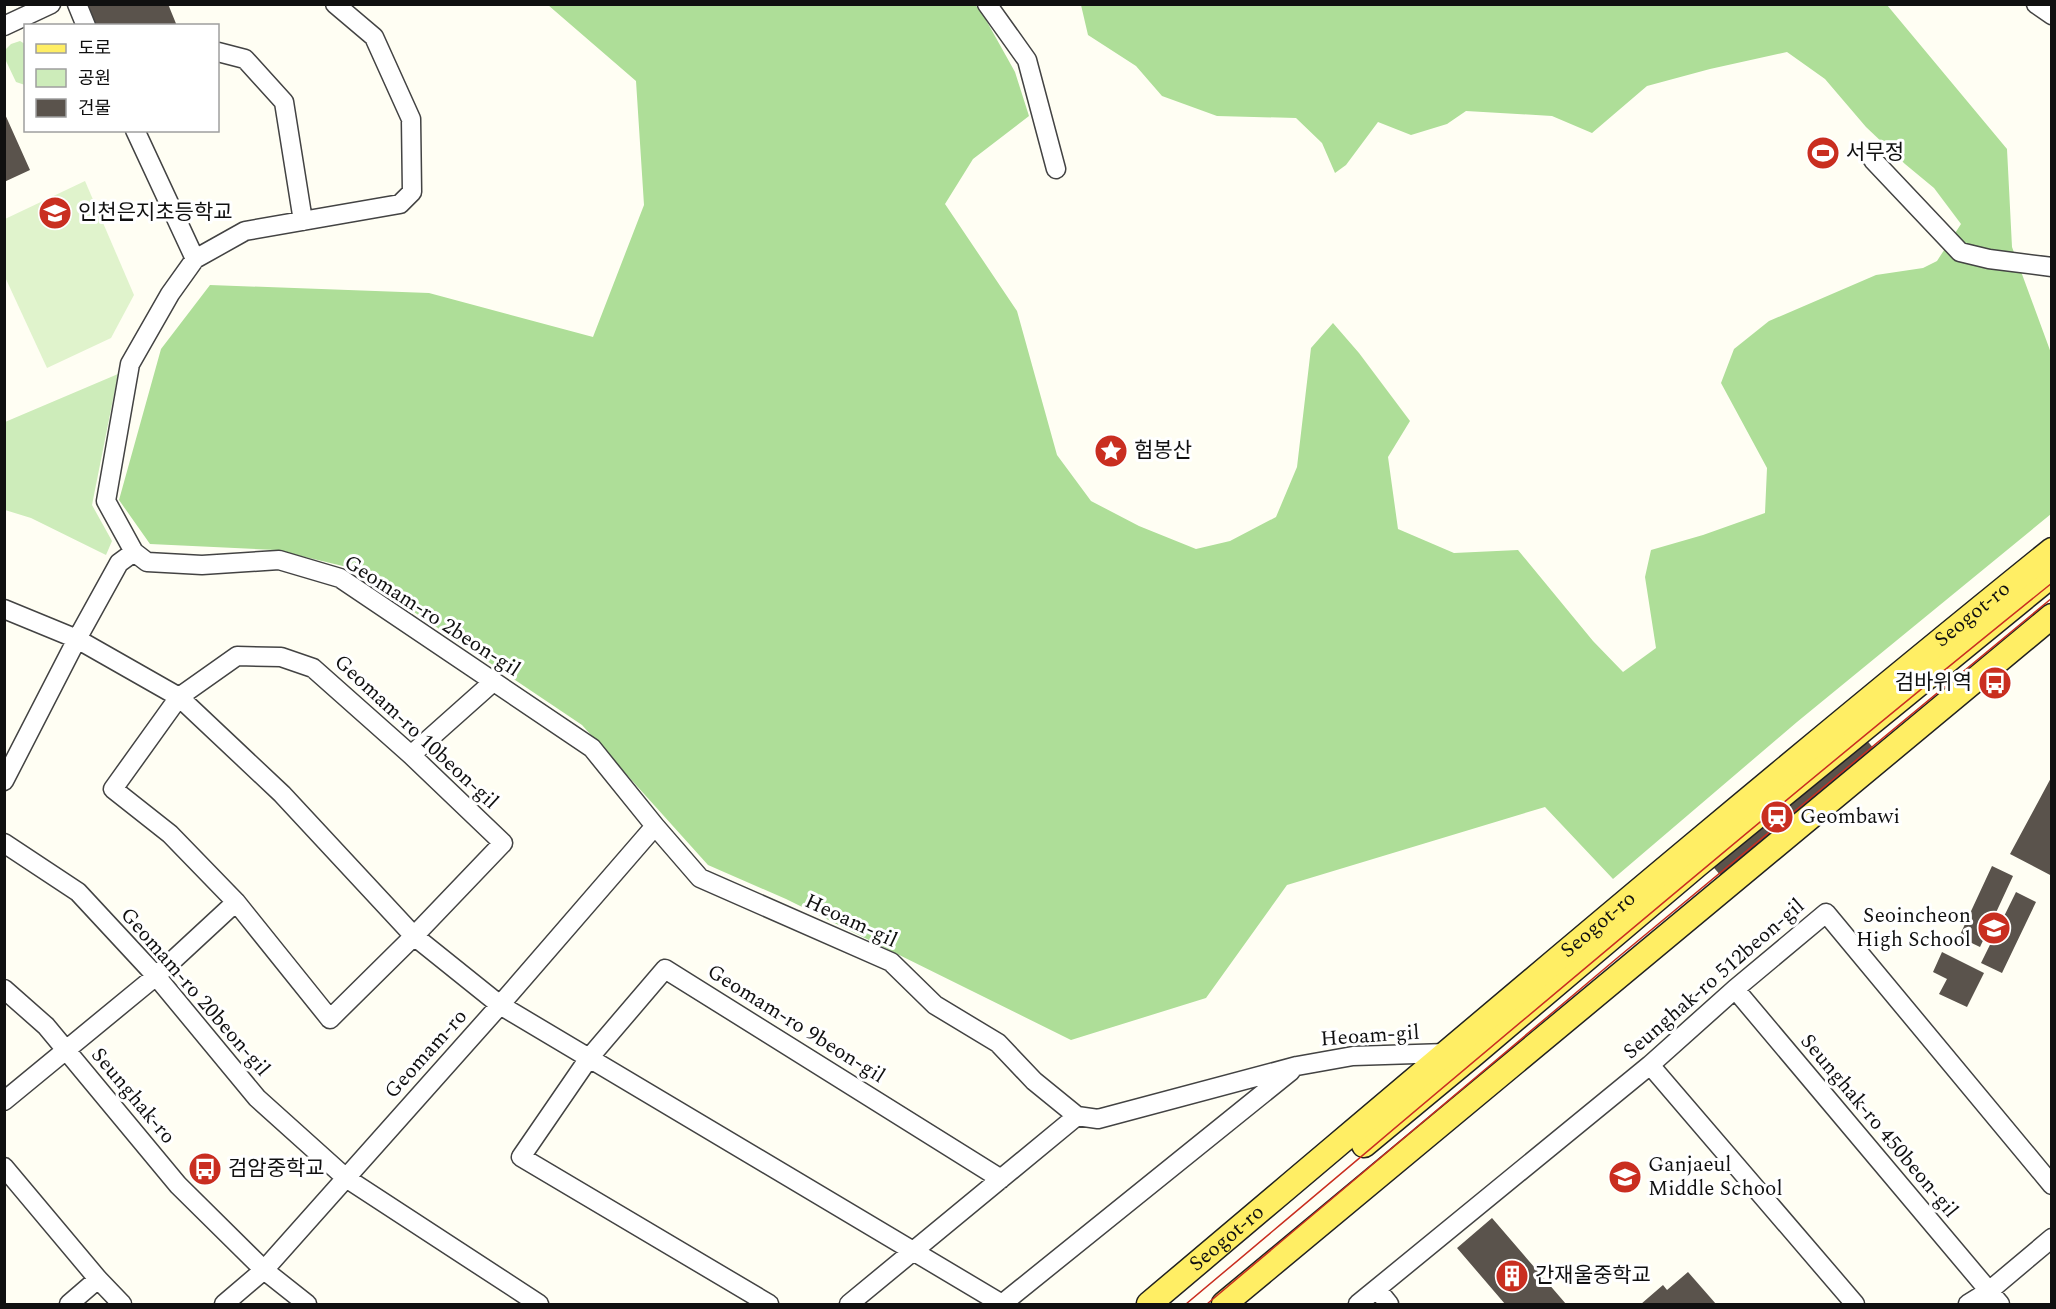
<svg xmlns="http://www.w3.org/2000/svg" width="2056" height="1309" font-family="Spectral,'Noto Sans KR',serif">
<rect width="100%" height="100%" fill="#fffef3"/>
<path fill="#cdecba" d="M20 41 25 44V85L16 82 6 61 5 50 11 44Z
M118 374 92 505 112 541 106 555 31 518 5 510V422Z"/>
<path fill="#aede98" d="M548 5H975L981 11 1015 72 1029 116 973 159 945 204 1017 311 1057 455 1091 501 1139 526 1196 549 1230 541 1276 517 1297 467 1311 348 1333 323 1359 353 1410 421 1388 457 1398 529 1454 553 1518 550 1593 641 1623 672 1656 648 1645 577 1651 550 1703 535 1765 513 1767 468 1721 383 1734 349 1769 321 1876 275 1923 268 1937 261 1961 224 1934 188 1905 164 1866 127 1825 79 1787 52 1710 69 1647 86 1592 133 1552 116 1466 111 1447 124 1411 135 1378 122 1346 165 1335 173 1322 143 1296 118 1217 116 1162 96 1136 66 1088 35 1081 5H1887L2007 149 2012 247 2051 353V514L1797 722 1613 879 1545 807 1287 885 1206 998 1071 1040 786 899 708 865 582 725 347 567 276 550 150 544 119 500 161 349 210 285 429 293 593 337 644 205 636 81Z"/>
<path fill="#e0f3cc" d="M85 181 134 295 111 338 47 368 5 277V219Z"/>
<path fill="#5a534c" d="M81 4H168L177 26H91Z
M4 112 30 170 4 182Z
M1849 719 1885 762 1733 890 1697 848Z
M2052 776V876L2010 854Z
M1992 866 2013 876 1980 947 1959 937Z
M2016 892 2036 902 2002 973 1981 963Z
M1942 952 1984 973 1967 1007 1939 994 1947 979 1933 972Z
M1492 1218 1566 1304H1505L1457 1248Z
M1688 1272 1716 1304H1641L1663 1285 1667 1290Z"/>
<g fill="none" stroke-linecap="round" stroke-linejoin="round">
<g stroke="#434343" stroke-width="21">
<path id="minor" d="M77 4 86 26
M335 4 374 37 411 119 412 192 400 204 245 231 195 259 170 294 130 364 106 501 134 552 147 562 202 565 279 560 340 578 592 748 655 826 700 878 891 962 935 1005 998 1043 1034 1081 1077 1116 1098 1119 1297 1066 1353 1056 1447 1053
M987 4 1027 60 1056 169
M2036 4 2052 15
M4 26 51 4
M218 52 245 59 284 102 303 221
M135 130 195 259
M1873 160 1960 252 1989 259 2052 267
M4 609 77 639 179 697 282 794 414 936 500 1005 1002 1304
M237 656 281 657 313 668 411 755 503 843 414 936 330 1019 236 902 170 834 113 789 179 697Z
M411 755 493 682
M4 781 77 639 119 563 134 552
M4 843 78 892 156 976 257 1098 346 1178 539 1304
M4 989 46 1026 178 1185 264 1270 307 1304
M1735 989 2000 1304
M1650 1065 1855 1304
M4 1101 156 976 236 902
M4 1167 98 1279 122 1304
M1377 1289 1389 1304
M69 1304 98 1279
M224 1304 264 1270 500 1005 655 826
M769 1304 521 1157 589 1058 665 969 1001 1179
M849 1304 1077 1116
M1002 1304 1291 1071
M1358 1304 1650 1065 1735 989 1826 913 2052 1185
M1968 1304 1989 1291 2052 1238"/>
</g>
<g stroke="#212121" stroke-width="27">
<g id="major">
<path d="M1364 1145 1475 1053 1697 865 2052 575"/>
<path id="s1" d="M1149 1304C1448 1052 1746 797 2052 550"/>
<path d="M1224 1304 2052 616"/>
</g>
</g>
<use href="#minor" stroke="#fff" stroke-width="18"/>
<use href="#major" stroke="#ffee64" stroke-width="24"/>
<path stroke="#c92e20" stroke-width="1.5" d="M1186 1304C1473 1063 1759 819 2052 583
M1207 1304 1616 959 2052 598"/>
</g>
<defs>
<g id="stadium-disc" transform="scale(1.725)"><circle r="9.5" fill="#c92e20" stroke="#fff"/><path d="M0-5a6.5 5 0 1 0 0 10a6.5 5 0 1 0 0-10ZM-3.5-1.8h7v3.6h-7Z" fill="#fff"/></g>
<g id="school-disc" transform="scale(1.725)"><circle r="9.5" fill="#c92e20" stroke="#fff"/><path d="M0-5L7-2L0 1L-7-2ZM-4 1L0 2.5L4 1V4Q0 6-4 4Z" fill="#fff"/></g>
<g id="sight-disc" transform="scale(1.725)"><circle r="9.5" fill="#c92e20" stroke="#fff"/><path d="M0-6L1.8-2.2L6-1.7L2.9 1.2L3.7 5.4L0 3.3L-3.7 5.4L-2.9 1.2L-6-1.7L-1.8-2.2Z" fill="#fff"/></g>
<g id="bus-disc" transform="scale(1.725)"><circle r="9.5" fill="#c92e20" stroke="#fff"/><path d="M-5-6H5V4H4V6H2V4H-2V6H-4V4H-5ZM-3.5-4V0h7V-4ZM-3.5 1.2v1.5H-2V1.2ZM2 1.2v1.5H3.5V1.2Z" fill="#fff"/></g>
<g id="station-disc" transform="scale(1.725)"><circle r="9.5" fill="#c92e20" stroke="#fff"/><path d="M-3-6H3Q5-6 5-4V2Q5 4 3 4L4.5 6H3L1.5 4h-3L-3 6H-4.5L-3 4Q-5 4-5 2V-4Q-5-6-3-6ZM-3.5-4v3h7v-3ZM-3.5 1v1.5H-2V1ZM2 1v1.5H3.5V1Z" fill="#fff"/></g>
<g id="building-disc" transform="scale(1.725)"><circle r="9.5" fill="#c92e20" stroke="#fff"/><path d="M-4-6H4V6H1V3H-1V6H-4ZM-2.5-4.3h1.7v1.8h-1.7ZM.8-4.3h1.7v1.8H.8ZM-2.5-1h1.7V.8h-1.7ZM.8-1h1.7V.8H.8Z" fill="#fff"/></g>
</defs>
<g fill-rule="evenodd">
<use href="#stadium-disc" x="1823" y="153"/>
<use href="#school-disc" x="55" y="213"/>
<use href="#sight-disc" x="1111" y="451"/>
<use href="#bus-disc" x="1995" y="683"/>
<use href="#station-disc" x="1777" y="817"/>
<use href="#school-disc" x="1994" y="928"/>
<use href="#bus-disc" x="205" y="1169"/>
<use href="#school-disc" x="1625" y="1177"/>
<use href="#building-disc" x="1512" y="1276"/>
</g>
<g text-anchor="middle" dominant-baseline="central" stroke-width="6" stroke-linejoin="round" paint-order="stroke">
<g font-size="21" fill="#101010" stroke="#fff" text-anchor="start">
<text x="1846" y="153">서무정</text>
<text x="78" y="213">인천은지초등학교</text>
<text x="1134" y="451">험봉산</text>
<text x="1972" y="683" text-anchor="end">검바위역</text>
<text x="1800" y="817">Geombawi</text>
<text x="1971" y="916" text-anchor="end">Seoincheon<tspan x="1971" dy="24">High School</tspan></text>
<text x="1648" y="1165">Ganjaeul<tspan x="1648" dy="24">Middle School</tspan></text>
<text x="228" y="1169">검암중학교</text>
<text x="1535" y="1276">간재울중학교</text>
</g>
<g font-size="21" fill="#101010" stroke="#fff">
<text stroke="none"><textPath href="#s1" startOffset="1074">Seogot-ro</textPath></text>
<text transform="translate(432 616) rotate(33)">Geomam-ro 2beon-gil</text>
<text transform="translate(416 732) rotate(43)">Geomam-ro 10beon-gil</text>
<text transform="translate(851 921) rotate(25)">Heoam-gil</text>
<text stroke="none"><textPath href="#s1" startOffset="588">Seogot-ro</textPath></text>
<text transform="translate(1714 979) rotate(-41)">Seunghak-ro 512beon-gil</text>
<text transform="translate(195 992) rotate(49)">Geomam-ro 20beon-gil</text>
<text transform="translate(796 1024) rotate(32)">Geomam-ro 9beon-gil</text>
<text transform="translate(1370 1036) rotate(-4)">Heoam-gil</text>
<text transform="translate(426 1054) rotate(-48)">Geomam-ro</text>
<text transform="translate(133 1096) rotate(50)">Seunghak-ro</text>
<text transform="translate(1879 1126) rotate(50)">Seunghak-ro 450beon-gil</text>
<text stroke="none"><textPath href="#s1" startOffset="102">Seogot-ro</textPath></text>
</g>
</g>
<rect width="2056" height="1309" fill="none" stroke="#101010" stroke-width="12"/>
<rect x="24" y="24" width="195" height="108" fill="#ffffff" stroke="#9f9f9f" stroke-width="1.5"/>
<rect x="36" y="44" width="30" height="9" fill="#ffee64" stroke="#9f9f9f" stroke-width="1.5"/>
<text x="78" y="54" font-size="18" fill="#101010">도로</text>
<rect x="36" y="69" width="30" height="18" fill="#cdecba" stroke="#9f9f9f" stroke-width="1.5"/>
<text x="78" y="84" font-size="18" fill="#101010">공원</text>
<rect x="36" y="99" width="30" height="18" fill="#5a534c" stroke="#9f9f9f" stroke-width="1.5"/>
<text x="78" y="114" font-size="18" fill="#101010">건물</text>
</svg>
